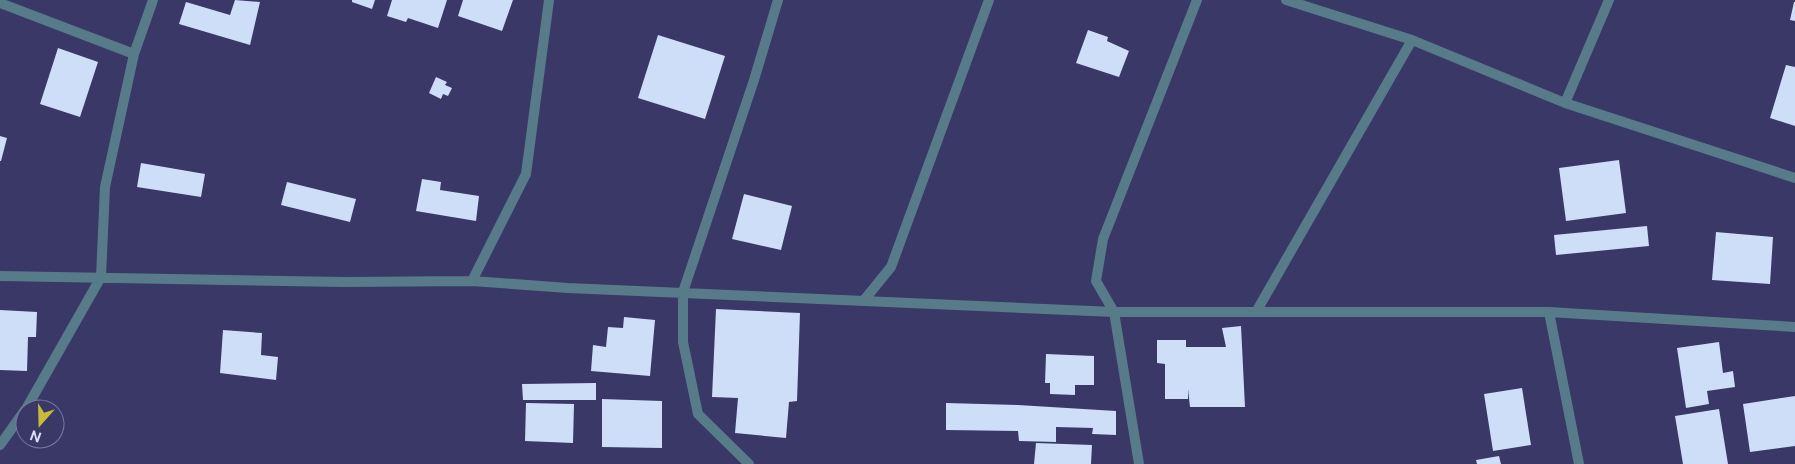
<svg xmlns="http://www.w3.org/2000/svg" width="1795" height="464" font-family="'Public Sans',sans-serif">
<rect width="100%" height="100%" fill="#393866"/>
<path fill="#ceddf8" d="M235 0 260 2 250 45 179 24 186 2 230 15Z
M352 0H375L372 9 352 2Z
M392 0H447L438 28 408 18 406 22 387 16Z
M463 0H513L502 31 458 16Z
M1794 2H1795V21L1790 20Z
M1088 30 1108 37 1107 41 1129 51 1119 77 1076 63Z
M658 35 725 56 705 119 638 98Z
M58 48 98 62 80 117 40 104Z
M1786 65 1795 67V126L1770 118Z
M436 77 447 82 445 85 452 88 448 96 443 94 441 99 429 93Z
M0 136 7 138 1 161H0Z
M1619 160 1626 213 1566 221 1559 168Z
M141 163 205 174 201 197 137 187Z
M422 179 441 182 440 190 479 196 476 221 416 211Z
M287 182 356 199 350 222 281 205Z
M744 194 792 206 781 250 732 239Z
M1647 226 1649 246 1556 255 1554 235Z
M1716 232 1773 237 1770 284 1712 280Z
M716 309 800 313 797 401 789 402 786 438 735 433 738 398 712 397Z
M0 310 37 312 36 337H28L27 371 0 370Z
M624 317 655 320 650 376 591 371 593 345 606 347 608 327 623 328Z
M1241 326 1245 407H1190L1188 389V399H1165V364L1157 363V340H1186V347H1226L1222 328Z
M223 330 262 333 261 355 278 357 276 380 220 373Z
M1719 342 1723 373 1733 371 1735 387 1707 391 1709 404 1686 408 1677 348Z
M1046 354 1094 356V385H1075V395L1050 394V383H1045Z
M596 383V400H523L522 384Z
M1522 388 1531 445 1493 451 1484 394Z
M1795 396V446L1750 452 1743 404Z
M602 399 662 401V448L602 447Z
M526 403 574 404 573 443 525 441Z
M946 403 1018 405 1116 411V435L1092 434 1093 428 1056 427V442L1019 441 1018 431 946 430Z
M1719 409 1728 464H1683L1675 416Z
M1036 443 1092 445 1091 464H1034Z
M1499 456 1501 464H1477L1476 460Z"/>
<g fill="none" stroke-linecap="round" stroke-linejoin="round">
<path stroke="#577b89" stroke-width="10" d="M1286 0 1412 40 1565 103 1795 178
M0 3 134 54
M1565 103 1609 0
M0 276 345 282 472 281 568 288 1114 312H1549L1795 327
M472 281 526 174 549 0
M865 299 891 267 989 0
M1256 312 1412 40
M1549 312 1579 464
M26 409 101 277 105 187 134 54 153 0
M0 445 25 410
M749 464 698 414 683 342V292L754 80 778 0
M1139 464 1114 312 1096 281 1103 239 1197 0"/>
</g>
<g transform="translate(40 424) rotate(200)"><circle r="24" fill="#393866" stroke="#797aa0"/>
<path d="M0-4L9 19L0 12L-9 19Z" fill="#c9bb3a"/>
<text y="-8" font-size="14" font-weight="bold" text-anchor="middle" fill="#dadcf8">N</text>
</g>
</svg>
